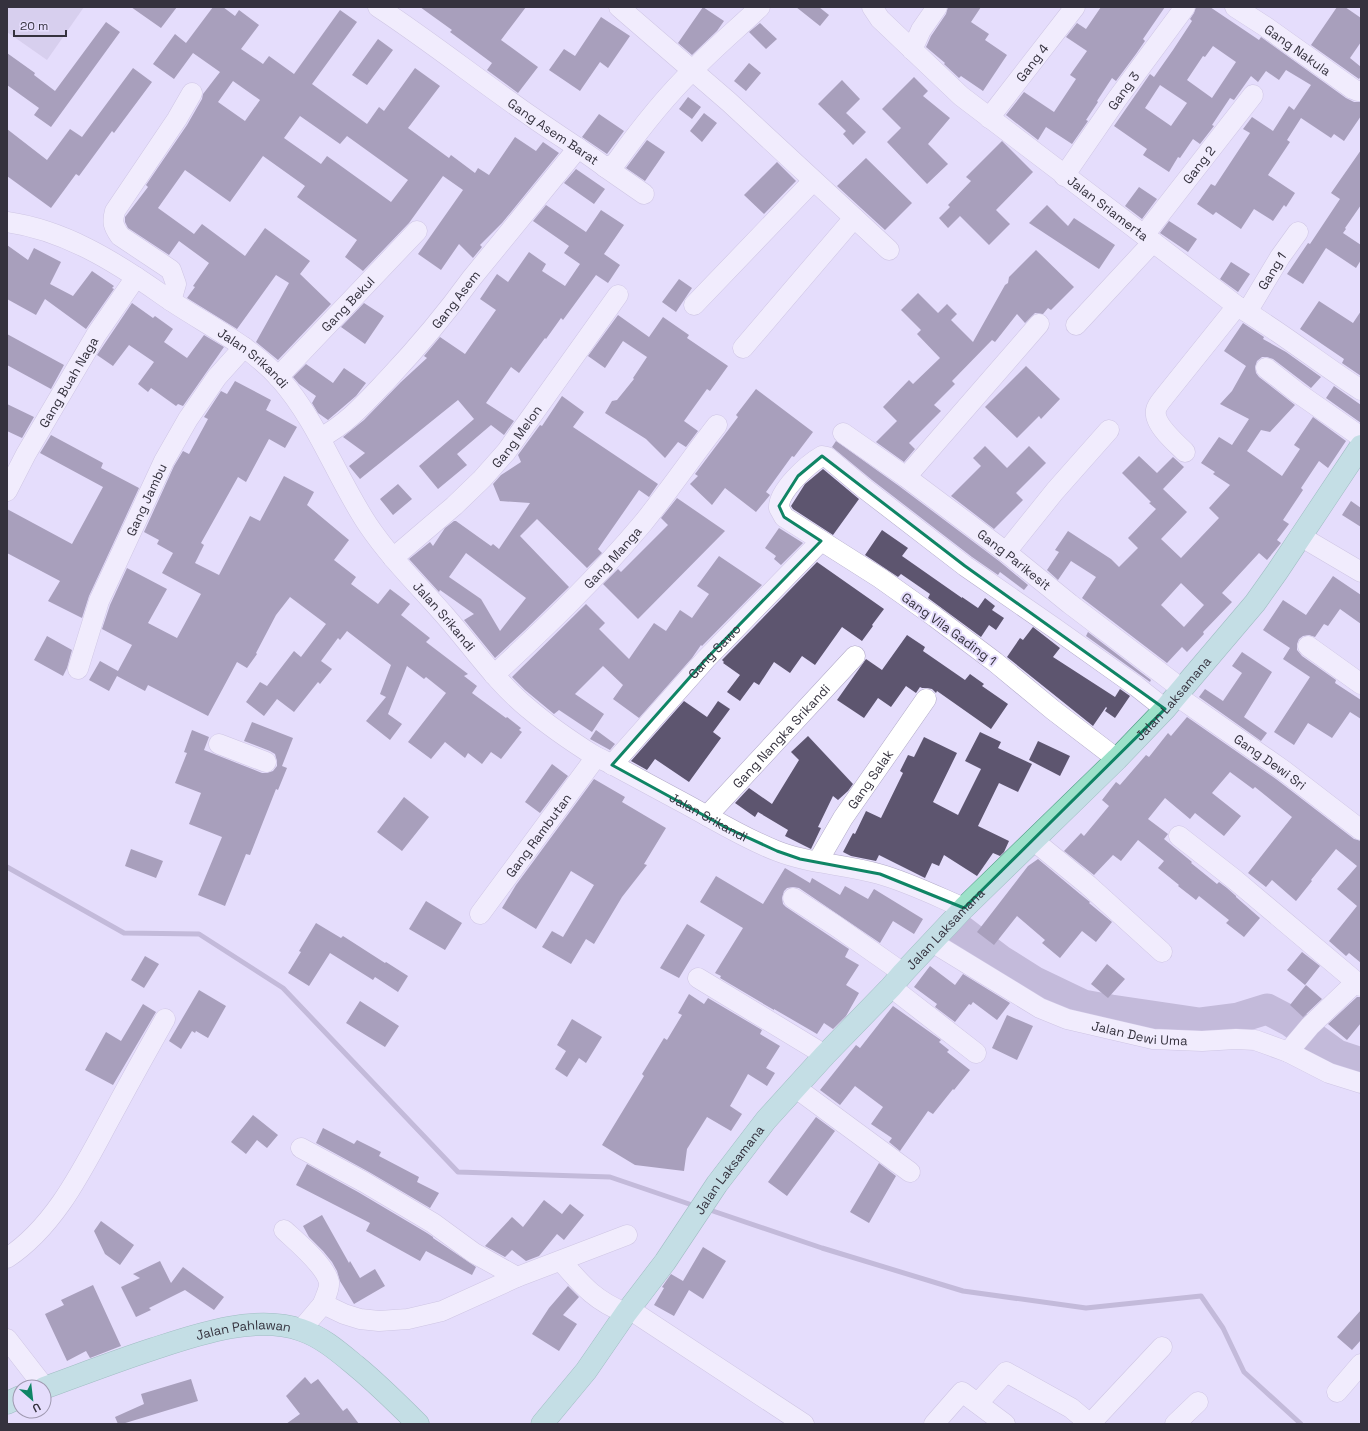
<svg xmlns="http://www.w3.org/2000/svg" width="1368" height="1431" font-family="'Space Grotesk',sans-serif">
<rect width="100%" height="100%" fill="#e5ddfc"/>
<path fill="#c6bedd" d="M7 7H84L47 60 7 32Z"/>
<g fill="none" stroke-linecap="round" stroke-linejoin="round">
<path stroke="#9990b1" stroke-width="5" d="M7 867 124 933 199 934 283 988 458 1172 610 1177 695 1206
M707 1209 822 1248 963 1291 1086 1308 1201 1296 1223 1328 1244 1372 1301 1424"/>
<path stroke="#9990b1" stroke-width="31" d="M962 931 1000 960 1035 982 1083 1005 1111 1010 1199 1023 1238 1018 1267 1009 1290 1021 1337 1055 1361 1063"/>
</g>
<path fill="#5d556f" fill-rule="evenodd" d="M131 7H177L161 28Z
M213 7H223L235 16 239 10 259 25 241 49 263 64 269 56 294 74 340 10 357 22 312 84 367 124 379 107 384 111 415 68 440 86 408 128 449 158 451 155 475 173 478 168 489 175 515 137 536 151 543 142 559 153 502 223 480 245 482 247 473 258 459 244 441 270 418 254 463 190 443 176 409 223 363 271 345 257 357 240 297 197 305 186 263 156 230 202 185 170 158 208 194 234 202 224 245 256 265 228 310 261 300 274 331 304 278 360 256 342 289 283 276 275 237 329 187 298 195 287 193 286 209 263 179 241 169 255 128 228 125 222V217L148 187 146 185 187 125 202 99 203 94 220 72 193 53 174 79 153 64 175 34 186 43ZM233 81 260 100 245 121 218 102ZM300 116 340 144 347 136 408 180 391 202 327 156 321 164 284 138Z
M420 7H526L501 40 538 67 518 93 487 70 492 63 450 32 452 30Z
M703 7 724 21 717 31 692 55 678 43Z
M796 7H819L829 15 820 26Z
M948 7H981L971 22 989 34 985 40 1007 55 983 91 961 76 959 78 944 64 945 63 926 47 931 36 946 14Z
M1101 7H1165L1143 39 1145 41 1136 54 1116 81 1112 78 1097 101 1098 102 1086 120 1088 121 1072 144 1046 127 1038 140 1006 115 1024 92 1054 112 1076 79 1070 75 1087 51 1066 37 1077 23 1086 29Z
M1196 7H1210L1259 40 1261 37 1346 98 1354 102H1361V116L1344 141 1334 134 1331 138 1301 118 1287 140 1290 142 1268 175 1295 193 1286 207 1284 205 1273 221 1254 209 1241 229 1216 212 1213 215 1197 204 1211 184 1215 186 1250 133 1243 129 1252 117 1273 131 1289 106 1294 110 1311 85 1286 70 1279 80 1266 71 1258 82 1251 76 1234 100 1230 98 1212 125 1214 126 1200 144 1193 139 1180 158 1178 157 1169 172 1143 155 1147 149 1114 126 1150 74 1154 77 1173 50 1192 21 1190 19 1194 13ZM1213 46 1236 62 1212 98 1187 80 1203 56 1205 57ZM1160 85 1187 103 1171 126 1145 108Z
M1337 7H1345L1361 18V42L1350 58 1361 67V76L1359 79 1311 45Z
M601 17 630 36 608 68 600 62 580 91 549 70 564 49 575 56Z
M106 22 120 32 51 127 34 115 39 108 7 85V53L35 73 34 75 55 91Z
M760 23 777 39 766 49 749 32Z
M378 39 393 50 367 85 352 75Z
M749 63 761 73 746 91 734 81Z
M133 68 152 82 114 133 112 131 79 176 76 174 51 208 7 176V129L47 160 70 129 82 137Z
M914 77 928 91 923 96 950 118 928 144 948 164 927 184 887 142 901 128 882 109Z
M842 80 860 99 846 113 866 132 853 145 843 134 846 131 818 104Z
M688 97 701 107 692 119 679 109Z
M704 113 717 123 702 142 690 131Z
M599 114 624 131 607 154 582 137Z
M647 140 665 152 645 181 626 168Z
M1002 141 1033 172 996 210 1010 224 989 245 960 216 948 228 939 218 950 207 948 205 971 181 966 177Z
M1361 150V205L1345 228 1346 229 1343 233 1361 245V260L1356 268 1326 248 1303 284 1287 274 1308 243 1310 244 1340 199 1331 193Z
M866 158 912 203 885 230 837 186Z
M777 162 796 181 764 214 744 195Z
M576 169 605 189 594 204 564 183Z
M1139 187 1157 199 1142 219 1125 206Z
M546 205 586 232 601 210 624 225 604 254 620 265 608 283 596 275 563 320 561 318 546 339 545 338 519 373 511 367 486 403 514 421 504 435 491 425 457 454 467 465 438 489 419 466 474 419 458 400 360 479 349 466 365 453 343 437 364 420 401 382 427 358 424 356 440 337 465 354 496 310 480 299 497 274 508 282 529 252 546 264 542 271 565 286 580 264 564 253 569 246 533 221Z
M1047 205 1068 226 1074 218 1115 245 1099 269 1029 223Z
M1169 221 1197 239 1188 252 1160 233Z
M7 245 28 260 34 248 61 262 50 284 73 296 92 271 114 286 112 288 114 289 86 329 45 299 36 315 7 299Z
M1036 250 1074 287 1051 310 1048 308 1043 314 1035 313 1025 323 1017 314 995 342 992 340 952 381 955 384 934 405 941 411 909 443 915 449 904 462 876 442 897 421 883 407 909 380 913 384 940 358 917 334 921 330 901 310 918 293 938 313 947 304 957 314 951 320 973 342 1005 285 1008 283 1009 277Z
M1231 262 1250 274 1238 292 1220 279Z
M679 279 692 288 676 312 662 302Z
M1319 301 1353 323 1361 311V376L1342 363 1344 359 1300 329Z
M132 303 153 318 155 316 173 329 164 342 187 358 204 335 224 347 183 406 178 404 176 406 151 388 148 392 138 384 154 362 129 345 113 366 97 355Z
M364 303 384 316 365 344 341 327Z
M618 315 649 337 663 317 689 335 687 338 728 366 710 391 707 389 684 421 698 431 686 447 678 442 665 458 646 439 605 413 612 401 617 400 634 379 633 378 647 357 623 341 605 368 588 356Z
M1243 323 1264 337 1263 339 1286 352 1321 377 1311 388 1273 359 1267 357H1262L1257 361 1255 367 1256 373 1259 377 1295 405 1270 432 1261 430 1247 451 1282 476 1300 449 1294 445 1313 417 1346 441 1328 468 1319 461 1301 488 1303 490 1283 520 1289 524 1277 540 1281 543 1267 560 1259 553 1222 593 1232 602 1203 632 1204 634 1187 652 1182 647 1167 663 1082 598 1096 577 1071 561 1058 580 1047 570 1059 552 1055 550 1068 531 1111 559 1119 567 1138 548 1128 538 1156 509 1149 503 1151 502 1122 473 1139 456 1157 473 1173 457 1184 467 1163 489 1187 512 1161 539 1181 558 1219 518 1209 508 1230 485 1213 474 1215 472 1201 463 1219 437 1232 445 1249 419 1220 404 1232 391 1246 366 1224 351ZM1181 583 1204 605 1184 627 1161 605Z
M7 334 64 365 51 389 7 365Z
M306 364 333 383 344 368 366 383 356 396 328 420 318 413 312 403 316 396 299 384 293 377Z
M1026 366 1060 399 1041 419 1039 416 1017 438 985 407Z
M235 381 271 400 266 410 297 427 285 448 269 439 246 482 238 477 201 543 204 545 195 563 219 575 250 516 260 521 284 476 314 492 307 505 349 540 334 560 356 577 351 584 378 604 390 589 410 604 401 615 430 638 426 642 468 674 464 676 477 686 472 693 506 718 507 717 521 728 519 730 522 732 501 759 491 752 482 764 468 753 465 758 445 742 431 759 408 742 446 693 426 677 424 679 407 666 388 714 402 724 390 740 366 721 386 697 380 694 391 665 347 631 340 640 338 638 321 661 332 669 320 684 318 682 294 712 277 699 264 716 246 702 260 682 267 686 294 651 301 657 326 624 290 597 276 615 256 653 257 654 247 668 237 662 208 716 148 685 145 691 117 676 109 691 89 680 100 661 118 671 132 645 102 629 110 605 127 568 167 589 148 623 177 638 201 594 162 573 173 553 157 544 159 540 144 532 174 466 183 451 189 454 208 419 204 417 221 391 227 394Z
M1334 386 1361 405V423L1326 398Z
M756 389 813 432 794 457 792 456 766 492 770 495 756 512 725 488 712 505 690 484 698 476 695 474 738 417 736 415Z
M562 396 584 412 573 427 658 484 649 497 639 490 598 549 602 553 587 568 537 519 520 536 569 587 525 630 495 658 464 620 474 614 440 590 439 592 409 559 430 542 433 546 445 528 454 521H456L491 546 493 544 499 549 530 503 500 501 493 484 501 475 521 462 518 455 540 425 542 426ZM466 553 526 598 500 631 481 599 449 577Z
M7 404 34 417 22 438 7 431Z
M51 435 103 463 101 468 139 488 89 596 82 618 48 601 60 581 7 553V509L72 544 103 487 40 453Z
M836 441 899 486 999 561 1028 585 1024 590 1000 572 998 575 972 557 872 480 832 447Z
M985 446 1007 468 1029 446 1046 463 1016 493 1023 500 994 529 951 496 981 466 973 458Z
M823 469 859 499 833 535 793 509 791 506 805 484Z
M398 484 412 499 393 515 380 499Z
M677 498 725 531 638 619 603 584 618 569 621 572 668 525 661 518Z
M1351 501 1361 508V527L1342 515Z
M779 528 803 543 781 565 774 559 776 556 765 548Z
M882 530 908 548 902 556 962 598V597L978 608 985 598 995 606 992 610 1004 618 996 630 989 625 981 637 928 598 930 594 901 574 898 577 865 555Z
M719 556 762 585 702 646 701 645 692 658 639 718 613 699 623 685 603 666 575 694 604 714 592 732 559 710 554 714 525 690 512 677 586 604 605 623 599 629 629 659 654 623 666 631 680 610 692 618 709 594 697 586Z
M817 562 884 609 872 625 873 626 862 641 842 627 815 665 802 656 790 673 774 662 759 685 754 682 740 701 727 692 740 675 723 663 724 662 722 660Z
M1333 576 1361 595V624L1340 609 1328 626 1324 624 1315 637 1309 635 1303 636 1299 639 1297 644V650L1302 656 1336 680 1335 683 1361 700V719L1350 712 1332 738 1308 723 1294 745 1274 732 1310 677 1283 659 1290 648 1263 630 1283 600 1306 615Z
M1033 627 1060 648 1053 657 1115 697 1120 689 1130 696 1115 718 1105 711 1107 708 1106 707 1093 726 1007 657 1020 638 1023 640Z
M1088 632 1151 680 1150 682 1086 636Z
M907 635 925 647 923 651 965 680 970 674 984 684 982 686 1008 704 991 729 937 691 936 693 932 689 927 688H922L920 687 916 693 906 686 891 707 878 698 864 718 837 700 866 659 882 670Z
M47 636 72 650 67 668 63 676 34 660Z
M1242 652 1272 672 1244 717 1267 733 1261 741 1199 697 1205 689 1223 701 1242 673 1232 666Z
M684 701 707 717 718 701 730 709 713 732 721 738 689 782 655 759 647 770 631 761Z
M1187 717 1276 779 1354 839 1361 841V963L1349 953 1346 956 1329 941 1357 906 1337 889 1357 866 1336 849 1311 880 1312 881 1296 901 1272 880 1266 887 1248 873 1292 817 1255 787 1253 789 1230 772 1212 793 1241 816 1224 836 1195 813 1190 819 1165 798 1148 819 1168 834 1164 839 1192 862 1191 863 1217 884 1219 882 1227 888 1236 896V897L1260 918 1244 937 1226 923 1229 920 1199 896 1196 900 1178 886 1179 885 1158 868 1164 861 1138 840 1121 861 1113 855 1094 875 1064 851 1081 833 1084 836 1109 806 1102 800 1116 782 1120 785 1146 755 1149 757 1168 733 1171 736Z
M252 722 293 738 282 766 287 768 278 790 276 789 250 855 246 854 225 906 198 895 222 837 189 824 201 793 175 783 187 753 184 752 192 730 209 737 204 750 262 773H267L273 771 277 766V761L275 754 270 751 244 741Z
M596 730 615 744 610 750 590 739Z
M980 732 1001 742 998 748 1032 764 1018 792 999 783 978 826 1009 841 1004 852 1000 856 993 853 977 876 944 855 939 866 932 863 925 878 879 855 876 861 851 856 843 852 853 833 855 834 866 811 881 818 903 773 900 771 908 755 914 757 924 737 957 753 933 802 958 815 981 769 965 761Z
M808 736 853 784 848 791 838 800 833 796 818 827 821 828 811 849 785 836 788 830 758 812 755 817 735 803 749 788 772 804 799 760 791 752Z
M1038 741 1070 756 1060 776 1029 760Z
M552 764 568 776 540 813 525 802Z
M594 779 625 797 622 802 666 828 644 864 647 865 622 897 594 944 586 939 571 964 542 947 552 931 563 937 594 885 571 871 536 929 502 908 516 885Z
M404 797 429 817 402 851 377 832Z
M131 849 163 861 156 878 125 866Z
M1038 859 1080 894 1090 902 1089 903 1112 922 1096 942 1082 931 1060 958 1042 943 1045 940 1017 916 994 945 977 932 1028 866Z
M785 868 810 883 812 878 840 895 845 886 868 899 874 889 923 919 914 934 893 921 880 943 799 888 793 887 787 888 784 891 782 898 783 904 786 907 849 949 845 957 859 965 846 985 859 993 846 1016 833 1029 824 1023 817 1034 774 1009V1010L720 978 721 976 715 973 743 928 700 902 716 876 763 904Z
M426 901 462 923 445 950 409 929Z
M316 923 341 938 343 936 385 963 386 962 408 976 398 992 375 977 373 980 330 953 309 986 288 973 301 952 299 951Z
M687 924 705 935 679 978 660 968Z
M1302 952 1320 966 1305 985 1287 970Z
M145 956 159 964 144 988 131 980Z
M1107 964 1125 979 1108 998 1091 984Z
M930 966 955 985 963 974 1010 1003 997 1020 973 1002 971 1005 969 1004 955 1022 935 1007 937 1004 914 987Z
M1306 985 1322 999 1303 1017 1290 1005Z
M199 990 226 1006 208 1038 196 1031 195 1033 192 1031 181 1049 169 1041Z
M689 994 704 1004 708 998 762 1030 760 1034 780 1046 766 1068 775 1073 767 1086 748 1074 730 1106 742 1114 731 1131 707 1117 687 1149 684 1171 635 1165 602 1145 644 1076 642 1074 664 1038 667 1040 682 1015 678 1013Z
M1357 997H1361V1023L1347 1040 1328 1024Z
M360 1001 399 1026 385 1047 346 1023Z
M143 1004 156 1012 113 1085 85 1070 106 1032 121 1041Z
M893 1006 941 1040 939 1042 949 1050 947 1052 970 1070 954 1090 953 1089 933 1114 928 1111 900 1151 889 1142 892 1138 871 1124 883 1107 855 1086 840 1105 820 1090 856 1045 860 1048Z
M1007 1015 1033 1026 1017 1060 992 1048Z
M572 1019 602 1037 586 1063 579 1058 567 1077 555 1069 566 1051 557 1045Z
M253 1115 278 1135 267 1148 257 1140 246 1154 231 1142Z
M816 1117 835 1131 787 1196 768 1182Z
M323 1128 354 1144 357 1140 381 1152 379 1156 419 1177 417 1182 439 1193 430 1208 369 1172 316 1143Z
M879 1163 896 1176 869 1223 850 1212Z
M307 1164 358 1192 427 1233 433 1237V1238L476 1267 472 1275 426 1251 420 1261 366 1231 370 1223 296 1185Z
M544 1200 562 1214 570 1204 584 1215 564 1240 557 1234 539 1256 526 1261 512 1250 505 1257 485 1246 512 1217 523 1227Z
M322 1215 349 1263 350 1261 360 1278 375 1269 385 1286 354 1304 340 1281 337 1271 332 1262 323 1251 309 1237 303 1226Z
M101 1221 134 1245 120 1265 105 1254 94 1231Z
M703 1247 726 1261 703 1299 689 1290 674 1316 654 1305 664 1288 662 1287 671 1274 683 1281Z
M160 1261 171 1283 183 1267 224 1297 214 1310 185 1290 149 1308 151 1310 136 1317 121 1287 140 1278 133 1274Z
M93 1285 121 1346 90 1358 86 1351 67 1361 45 1314 64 1305 61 1300Z
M568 1286 579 1297 563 1315 577 1324 559 1351 532 1334 549 1308Z
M1361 1310V1340L1352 1350 1337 1337Z
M305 1377 311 1384 318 1379 343 1411 347 1408 359 1424H286L300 1414 286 1396Z
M191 1379 198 1401 122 1424H118L115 1417 144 1404 141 1394Z"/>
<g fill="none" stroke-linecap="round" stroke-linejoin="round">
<g stroke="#b2aac8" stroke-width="21">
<g id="minor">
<path id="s1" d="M378 7C431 42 480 81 532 117 556 134 581 149 605 167L613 165 617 161C640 129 664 98 693 70 714 48 738 28 760 7"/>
<path d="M619 7 729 102 889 250"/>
<path id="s2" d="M872 7 880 19 961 96 1237 306C1280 331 1319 363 1361 390"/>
<path id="s3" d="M1235 7 1266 27 1353 89 1358 91H1361"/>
<path d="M912 50 921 30 937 7"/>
<path id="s4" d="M989 118 1075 7"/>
<path d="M605 167 644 194"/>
<path id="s5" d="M1064 176 1117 99 1185 7"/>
<path id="s6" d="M7 222C64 230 114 261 161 294 200 322 247 342 280 379 318 422 336 477 368 525 391 559 420 587 447 618 474 649 497 683 529 709 549 726 571 741 593 755 600 759 608 762 615 766 637 778 658 789 680 801 712 818 743 838 777 851 810 864 845 864 879 874 908 882 936 896 964 908"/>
<path id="s7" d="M1144 235 1253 95"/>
<path d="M171 301 176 284 171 270 120 236C113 226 112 222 115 211L177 119 192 93"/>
<path d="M694 305 813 181"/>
<path id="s8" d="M1247 312 1280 257 1298 232"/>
<path d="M1076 325 1153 242"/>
<path d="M743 348 854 218"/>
<path d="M1266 368 1298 393 1361 437"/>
<path id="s9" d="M278 377 417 231"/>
<path id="s10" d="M843 433 906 477 1006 552 1070 604 1182 689"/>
<path id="s11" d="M320 438C347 424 366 402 387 380 417 348 445 315 471 279L578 148"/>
<path d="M1185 452C1176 443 1153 424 1156 410 1157 405 1161 401 1164 397L1237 306"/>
<path d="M906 477 1039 324"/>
<path id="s12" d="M7 491 26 454 96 335 136 277"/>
<path d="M1300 536 1361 572"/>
<path d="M1006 552 1055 491 1109 430"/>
<path id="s13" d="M393 558 454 506 482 479 506 452 618 295"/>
<path d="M1308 646 1361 684"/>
<path id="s14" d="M78 669 99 601 164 461 188 419 217 377 244 347"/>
<path id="s15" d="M494 675C546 627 597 578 643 523 669 491 692 457 717 425"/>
<path id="s16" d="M1177 696 1283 770 1361 830"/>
<path d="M219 744 266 762"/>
<path d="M1117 759 1053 710 995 662 935 617 880 578 784 517 779 508C778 491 808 464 822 456L827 457 865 489 965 566 1053 627 1136 686 1165 709"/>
<path id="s17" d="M612 765 706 659 821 541"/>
<path id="s18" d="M707 816 855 656"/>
<path d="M1179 836 1234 879 1361 986"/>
<path d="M1033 840 1088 885 1162 952"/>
<path id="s19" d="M818 861 843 818 926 699"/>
<path d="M793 898 836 926 903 973"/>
<path id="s20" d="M480 914 596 757"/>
<path id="s21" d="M932 942 1040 1008 1067 1019 1153 1039 1202 1041 1236 1039 1255 1040 1288 1052 1329 1073 1361 1083"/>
<path d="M698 978 825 1055"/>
<path d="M891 987 976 1053"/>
<path d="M1288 1052 1310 1026 1356 982"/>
<path d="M796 1088 910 1172"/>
<path d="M301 1148 364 1182 433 1223 474 1253 517 1277"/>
<path d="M284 1230C297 1242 325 1265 329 1282 330 1289 325 1297 323 1304"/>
<path d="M7 1258C57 1225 84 1166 112 1115 129 1083 147 1051 165 1019"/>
<path d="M561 1261C582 1285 595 1301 626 1313"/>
<path d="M629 1309 804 1424"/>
<path d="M301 1330 323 1304 344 1314 360 1319 379 1321 408 1319 442 1311 517 1277 627 1235"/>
<path d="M7 1339 45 1388"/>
<path d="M1337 1392 1361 1364"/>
<path d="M978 1403 1006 1372 1071 1408 1090 1424"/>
<path d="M934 1424 962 1392 1005 1424"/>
<path d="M1090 1424 1162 1347"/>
<path d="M1175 1424 1198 1402"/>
</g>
</g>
<g stroke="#4d9781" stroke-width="23">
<g id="major">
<path id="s22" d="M44 1388C80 1375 116 1361 153 1349 196 1335 255 1314 301 1330 322 1337 339 1352 356 1366 378 1384 398 1404 418 1424"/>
<path d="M7 1403 20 1397"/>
<path id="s23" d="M542 1424 586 1371 626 1313 665 1262 717 1184 766 1120 825 1055 891 987 903 973 964 908 1117 759 1165 709 1255 603 1277 572 1361 446"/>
</g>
</g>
<use href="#minor" stroke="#fff" stroke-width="20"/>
<use href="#major" stroke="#9ce1c9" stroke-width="22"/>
</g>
<path d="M0 0H1368V1431H0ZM822 456 965 566 1165 709 964 908 880 874 800 859 777 851 727 828 612 765 706 659 821 541 784 517 779 506 798 476Z" fill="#e5ddfc" fill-opacity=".55" fill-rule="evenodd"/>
<path fill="none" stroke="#0f8565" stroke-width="3" stroke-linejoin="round" d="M822 456 965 566 1165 709 964 908 880 874 800 859 777 851 727 828 612 765 706 659 821 541 784 517 779 506 798 476Z"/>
<g text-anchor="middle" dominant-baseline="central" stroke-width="4" stroke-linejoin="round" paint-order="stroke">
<g font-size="13" fill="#35323e" stroke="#e5ddfc">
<text stroke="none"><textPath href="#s3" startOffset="76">Gang Nakula</textPath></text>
<text stroke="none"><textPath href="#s4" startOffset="70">Gang 4</textPath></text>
<text stroke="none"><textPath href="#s5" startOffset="104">Gang 3</textPath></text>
<text stroke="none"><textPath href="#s1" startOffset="215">Gang Asem Barat</textPath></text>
<text stroke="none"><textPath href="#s7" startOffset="89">Gang 2</textPath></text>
<text stroke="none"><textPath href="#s2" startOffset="311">Jalan Sriamerta</textPath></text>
<text stroke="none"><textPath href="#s8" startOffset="48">Gang 1</textPath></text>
<text stroke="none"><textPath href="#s11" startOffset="195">Gang Asem</textPath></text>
<text stroke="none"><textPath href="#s9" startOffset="101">Gang Bekul</textPath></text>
<text stroke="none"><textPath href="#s6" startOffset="284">Jalan Srikandi</textPath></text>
<text stroke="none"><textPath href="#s12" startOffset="125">Gang Buah Naga</textPath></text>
<text stroke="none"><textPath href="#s13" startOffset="174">Gang Melon</textPath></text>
<text stroke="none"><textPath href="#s14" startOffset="183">Gang Jambu</textPath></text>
<text stroke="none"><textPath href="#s15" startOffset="167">Gang Manga</textPath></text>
<text stroke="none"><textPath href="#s10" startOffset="213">Gang Parikesit</textPath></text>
<text stroke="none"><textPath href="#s6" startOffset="608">Jalan Srikandi</textPath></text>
<text transform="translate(949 629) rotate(36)">Gang Vila Gading 1</text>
<text stroke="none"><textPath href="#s17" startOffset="153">Gang Sawo</textPath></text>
<text stroke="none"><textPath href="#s23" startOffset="964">Jalan Laksamana</textPath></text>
<text stroke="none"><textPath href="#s18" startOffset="109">Gang Nangka Srikandi</textPath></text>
<text stroke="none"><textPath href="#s16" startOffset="114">Gang Dewi Sri</textPath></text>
<text stroke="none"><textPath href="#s19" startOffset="97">Gang Salak</textPath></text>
<text stroke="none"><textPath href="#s6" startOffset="944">Jalan Srikandi</textPath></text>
<text stroke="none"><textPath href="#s20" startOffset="98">Gang Rambutan</textPath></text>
<text stroke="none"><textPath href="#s23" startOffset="640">Jalan Laksamana</textPath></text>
<text stroke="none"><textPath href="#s21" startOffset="230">Jalan Dewi Uma</textPath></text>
<text stroke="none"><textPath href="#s23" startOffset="316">Jalan Laksamana</textPath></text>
<text stroke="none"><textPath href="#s22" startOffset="209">Jalan Pahlawan</textPath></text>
</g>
</g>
<rect width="1368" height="1431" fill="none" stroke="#35323e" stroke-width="16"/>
<g transform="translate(32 1399) rotate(152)"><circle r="19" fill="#e5ddfc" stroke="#9f99b0"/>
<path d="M0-3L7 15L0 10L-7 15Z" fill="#0f8565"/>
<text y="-6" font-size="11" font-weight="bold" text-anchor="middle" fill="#35323e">U</text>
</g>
<path d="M14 30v6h52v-6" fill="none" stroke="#35323e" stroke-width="2"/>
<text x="20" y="30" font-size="12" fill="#35323e" stroke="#e5ddfc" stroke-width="3" paint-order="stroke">20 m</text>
</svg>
